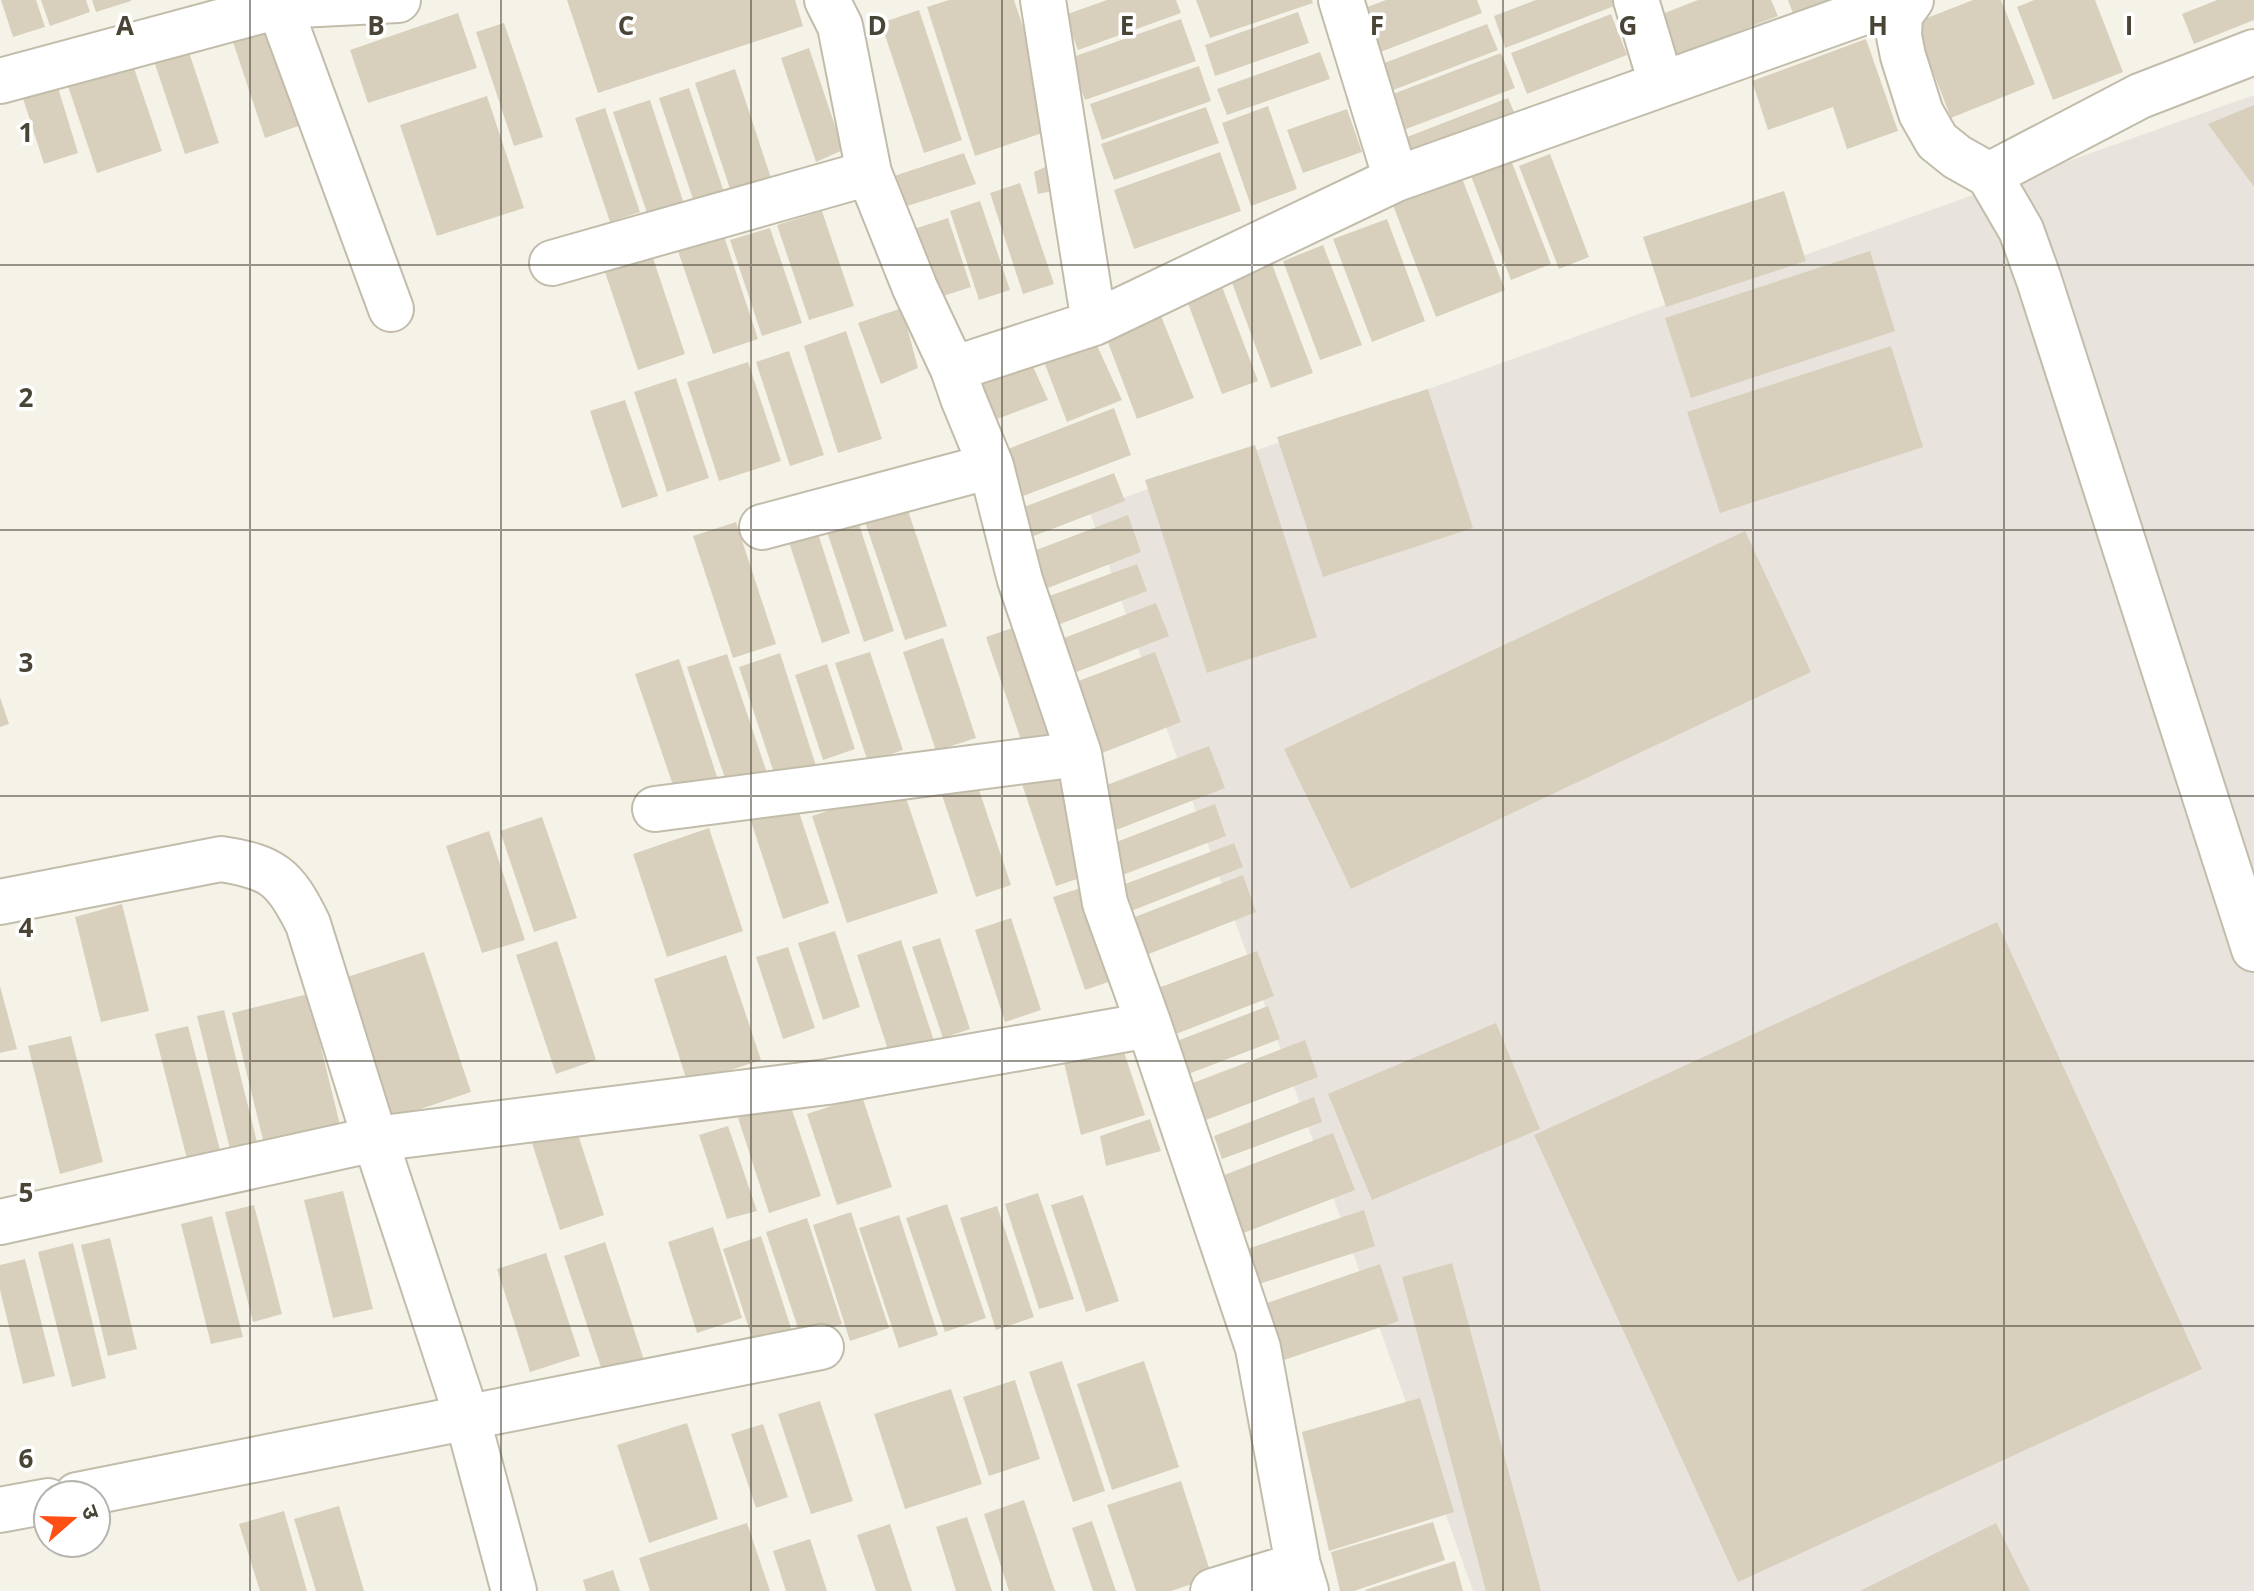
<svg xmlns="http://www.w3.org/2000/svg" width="2254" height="1591" font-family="'Open Sans','Noto Sans Devanagari',sans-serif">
<rect width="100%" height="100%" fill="#f5f3e8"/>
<path fill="#e8e4dd" d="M2254 95V1591H1473L1089 510Z"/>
<path fill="#d8d0bd" d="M1 0H36L45 27 13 37Z
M41 0H86L90 12 50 26Z
M92 0H131V1L96 12Z
M567 0H795L803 26 598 93Z
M949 0H1014L1057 128 975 156 927 7Z
M1107 0H1176L1181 13 1078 50 1065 15Z
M1196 0H1312L1313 3 1210 38Z
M1386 0H1477L1482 13 1370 56 1354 12Z
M1536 0H1615L1617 5 1505 48 1494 16Z
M1698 0H1771L1778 16 1673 57 1657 16Z
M1788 0H1869L1798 27Z
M1973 0H2001L2035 84 1951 118 1914 23Z
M2034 0H2095L2123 72 2053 100 2017 7Z
M2217 0H2254V20L2194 44 2182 14Z
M919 10 962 140 924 153 881 23Z
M1298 12 1309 43 1215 76 1205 45Z
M458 13 477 68 368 103 350 50Z
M1611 14 1627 55 1527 94 1511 53Z
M1181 19 1196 61 1085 100 1070 58Z
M266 21 301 125 265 138 230 33Z
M504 23 543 137 514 146 476 32Z
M1487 24 1498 50 1380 95 1371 68Z
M1866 39 1898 131 1847 149 1833 107 1768 130 1752 81Z
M185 40 219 143 185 154 151 52Z
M809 48 843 150 816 162 781 58Z
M1320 52 1330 79 1227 115 1217 89Z
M1501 53 1515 88 1390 135 1377 100Z
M132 62 162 151 97 173 67 83Z
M1199 66 1211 101 1102 140 1090 104Z
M735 69 773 184 733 198 695 83Z
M56 81 78 153 44 164 21 92Z
M689 88 729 207 699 217 659 98Z
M487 96 524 208 437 236 400 125Z
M1508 98 1518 121 1403 165 1394 142Z
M650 100 685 207 649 219 613 112Z
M2254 105V187L2208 124Z
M1268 106 1297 189 1251 206 1222 123Z
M1206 107 1219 143 1114 180 1101 144Z
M605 108 640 212 610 222 575 118Z
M1347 109 1362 152 1303 173 1287 130Z
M1220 152 1241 211 1134 249 1114 190Z
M964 153 976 184 901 208 891 177Z
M1550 154 1589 257 1559 269 1519 166Z
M1511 160 1551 264 1511 280 1471 176Z
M1052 164 1057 190 1038 194 1034 172Z
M1460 173 1505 290 1436 317 1391 200Z
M1020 183 1054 284 1023 294 990 193Z
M1784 191 1806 261 1666 307 1643 237Z
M980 201 1010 290 979 300 950 211Z
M822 211 854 306 809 320 777 225Z
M948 218 971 287 937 298 914 229Z
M1387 219 1425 321 1372 342 1333 239Z
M770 228 802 323 762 336 730 240Z
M723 233 758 339 713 354 677 248Z
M1323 245 1362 345 1320 360 1283 261Z
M1870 251 1895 331 1691 398 1665 318Z
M652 255 685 354 638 370 605 272Z
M1272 264 1313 373 1271 388 1231 280Z
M1218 276 1258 381 1222 394 1183 290Z
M902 308 918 368 881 384 858 323Z
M1159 311 1194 398 1137 419 1104 332Z
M846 331 882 439 838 453 804 346Z
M1095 341 1122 400 1067 422 1041 354Z
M1891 346 1923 447 1720 513 1687 412Z
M789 351 824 455 790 466 756 362Z
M748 362 781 461 719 481 687 382Z
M1031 362 1048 400 986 423 974 388Z
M676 378 709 478 667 492 634 392Z
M1428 389 1473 528 1323 577 1277 437Z
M625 400 658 496 622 508 590 411Z
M1114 408 1131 455 1018 498 1000 452Z
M1255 445 1317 637 1207 673 1145 480Z
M1114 473 1125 501 1018 542 1008 513Z
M903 496 947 626 905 640 861 510Z
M853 506 894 631 864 642 822 517Z
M1128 515 1141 552 1040 591 1026 554Z
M813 518 850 633 822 643 784 527Z
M736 522 776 644 733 658 693 536Z
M1745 531 1811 672 1351 889 1284 749Z
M1137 564 1147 591 1055 626 1044 598Z
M1156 603 1169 636 1069 675 1056 641Z
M1030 622 1066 732 1023 746 986 637Z
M943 638 976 738 936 751 903 652Z
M870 652 903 750 868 762 835 663Z
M1155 652 1181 722 1092 757 1065 686Z
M780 653 816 766 776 779 739 667Z
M727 654 767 773 728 787 687 667Z
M679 659 719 783 677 797 635 674Z
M827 664 855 749 823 760 795 675Z
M0 697 9 724 0 727Z
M1209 746 1225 788 1116 830 1099 788Z
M1055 763 1092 874 1056 886 1019 775Z
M975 778 1011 885 976 897 940 789Z
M902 786 938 893 847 923 812 816Z
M794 797 829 903 783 919 748 812Z
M1215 804 1226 836 1117 877 1106 846Z
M542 817 577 918 534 932 500 831Z
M709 828 743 931 667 957 633 854Z
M489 831 525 940 482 953 446 846Z
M1234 843 1243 867 1121 915 1112 889Z
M1243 875 1256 912 1136 959 1122 922Z
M1087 886 1117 979 1085 990 1053 897Z
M122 904 149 1011 101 1022 75 917Z
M1011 918 1041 1010 1005 1022 975 930Z
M1997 922 2202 1369 1738 1582 1534 1135Z
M835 931 860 1007 823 1020 798 943Z
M940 938 970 1029 943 1038 912 947Z
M901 940 935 1044 891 1059 857 955Z
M557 941 596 1060 556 1074 516 955Z
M788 947 815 1028 783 1039 756 957Z
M1257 951 1274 996 1163 1039 1145 993Z
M424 952 471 1092 388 1120 341 979Z
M726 955 761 1060 688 1084 654 979Z
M0 986 17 1049 0 1053Z
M308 994 340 1125 264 1144 232 1013Z
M1268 1006 1280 1039 1175 1079 1164 1046Z
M224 1010 257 1142 230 1149 197 1016Z
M1496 1023 1540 1129 1372 1200 1328 1094Z
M188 1026 221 1154 188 1163 155 1034Z
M71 1036 103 1162 60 1174 28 1046Z
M1119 1037 1145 1115 1081 1135 1063 1058Z
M1305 1040 1318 1077 1198 1123 1185 1086Z
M862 1096 892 1187 837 1205 807 1114Z
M1314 1097 1322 1122 1222 1159 1214 1136Z
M789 1101 821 1196 769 1213 738 1118Z
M1150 1119 1161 1151 1106 1166 1100 1136Z
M728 1126 757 1211 727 1219 699 1135Z
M576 1128 604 1215 560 1230 532 1143Z
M1333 1133 1355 1190 1241 1234 1219 1177Z
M343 1191 373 1309 333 1318 304 1200Z
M1038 1193 1074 1299 1039 1309 1005 1204Z
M1083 1195 1119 1301 1086 1312 1051 1205Z
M947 1204 986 1318 945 1332 906 1218Z
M254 1205 282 1314 253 1322 225 1212Z
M997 1206 1034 1317 996 1330 960 1218Z
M1364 1210 1375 1246 1253 1286 1241 1251Z
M851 1212 889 1328 850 1341 813 1225Z
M899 1215 938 1335 899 1348 859 1228Z
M212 1216 243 1337 211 1344 181 1224Z
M807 1218 842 1324 801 1337 766 1232Z
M713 1227 742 1318 697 1333 668 1242Z
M761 1236 795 1340 757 1353 723 1249Z
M110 1238 137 1349 108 1356 81 1245Z
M605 1242 644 1360 603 1373 564 1256Z
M73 1243 106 1378 72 1387 38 1252Z
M546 1253 580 1356 530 1372 497 1269Z
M25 1259 55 1376 23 1384 0 1290V1265Z
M1452 1263 1541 1591H1486L1402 1277Z
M1380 1264 1399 1321 1281 1361 1261 1305Z
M1062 1361 1105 1491 1073 1502 1029 1372Z
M1144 1361 1179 1467 1112 1490 1077 1384Z
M1015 1380 1040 1459 989 1476 963 1397Z
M951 1389 982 1484 905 1509 874 1414Z
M1420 1398 1454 1512 1329 1551 1302 1432Z
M820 1401 853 1501 811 1514 778 1414Z
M687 1423 718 1519 649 1543 617 1445Z
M763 1424 788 1497 756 1508 731 1434Z
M1181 1481 1212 1577 1171 1591H1136L1107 1505Z
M1024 1500 1055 1591H1009L984 1514Z
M339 1506 364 1591H316L294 1519Z
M284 1511 307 1591H260L239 1524Z
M967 1517 992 1591H956L936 1527Z
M1092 1521 1116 1591H1093L1072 1528Z
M1433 1522 1445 1560 1354 1591H1340L1331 1552Z
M747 1523 770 1591H650L639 1558Z
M1996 1523 2030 1591H1860Z
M890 1524 912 1591H876L857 1535Z
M810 1539 827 1591H786L773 1551Z
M1455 1561 1463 1591H1366L1365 1590Z
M613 1570 620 1591H586L583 1580Z"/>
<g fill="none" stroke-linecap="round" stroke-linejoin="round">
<g stroke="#c2bcaa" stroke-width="48">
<path id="street" d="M277 0 391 309
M827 0 840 26 869 173 915 288 953 369
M1043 0 1094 323 953 369 963 398 991 466 1020 580 1079 754 1105 903 1149 1025 1258 1348 1298 1565 1306 1591
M1636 0 1661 83
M1911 0 1900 15 1899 36 1903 56 1921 113 1937 141 1957 157 1989 175 2021 230 2039 280 2254 949
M0 81 279 6 398 0
M1989 175 2140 96 2254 52
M1396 179 1898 0
M552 263 869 173
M1094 323 1396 179 1341 0
M762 527 991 466
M655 809 1079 754
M0 902 221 859C273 867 285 877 308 924L375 1139 467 1417 514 1591
M0 1222 375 1139 827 1082 1149 1025
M77 1495 821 1347
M0 1510 48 1501
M1213 1591 1298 1565"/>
</g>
<use href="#street" stroke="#fff" stroke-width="44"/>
</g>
<path fill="none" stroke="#494436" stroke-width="2" stroke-opacity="0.55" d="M250 0V1591M501 0V1591M751 0V1591M1002 0V1591M1252 0V1591M1503 0V1591M1753 0V1591M2004 0V1591M0 265H2254M0 530H2254M0 796H2254M0 1061H2254M0 1326H2254"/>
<g font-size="26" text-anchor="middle" font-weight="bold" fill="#494436" stroke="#fff" stroke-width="7" stroke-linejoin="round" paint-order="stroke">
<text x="125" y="35">A</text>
<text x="376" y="35">B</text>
<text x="626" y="35">C</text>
<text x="877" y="35">D</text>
<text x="1127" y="35">E</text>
<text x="1377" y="35">F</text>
<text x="1628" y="35">G</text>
<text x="1878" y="35">H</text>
<text x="2129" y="35">I</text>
<text x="26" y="142">1</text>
<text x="26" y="407">2</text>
<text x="26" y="672">3</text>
<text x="26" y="937">4</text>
<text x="26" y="1202">5</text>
<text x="26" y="1468">6</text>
</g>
<g transform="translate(72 1519) rotate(70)"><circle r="38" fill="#ffffff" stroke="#b6b4af" stroke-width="2"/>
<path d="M0-6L14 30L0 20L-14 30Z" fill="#ff4f15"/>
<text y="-12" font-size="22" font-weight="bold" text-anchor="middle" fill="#494436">उ</text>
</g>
</svg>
